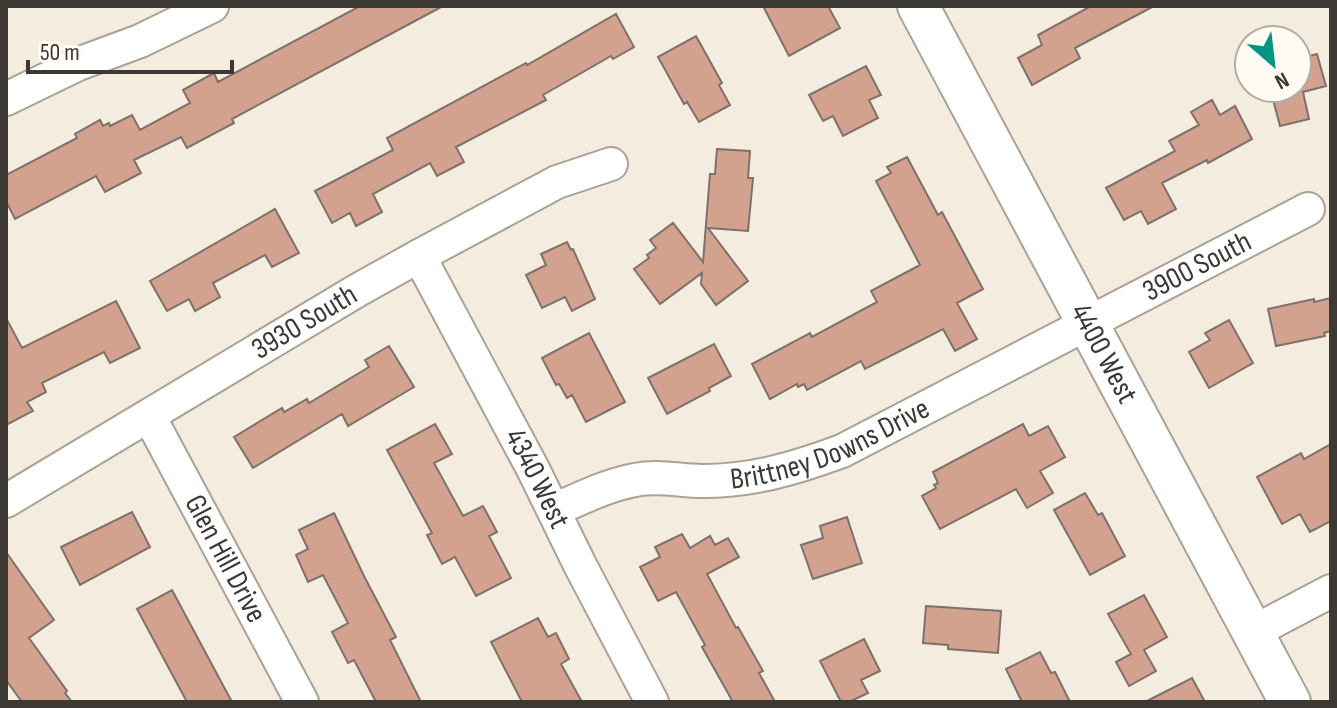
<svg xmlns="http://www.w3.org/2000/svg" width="1337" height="708" font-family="'Sofia Sans Condensed',sans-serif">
<rect width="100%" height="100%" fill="#f4ecdf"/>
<path fill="#d2a28f" stroke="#7f706b" stroke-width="2" d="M360 6H443L232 119 234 123 187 148 181 137 134 160 141 173 105 192 96 176 15 219 6 201V175L77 138 75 134 100 120 103 126 109 123 110 126 132 115 140 130 190 103 183 90 214 73 218 82Z
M763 6H828L840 28 789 56Z
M1091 6H1154L1075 48 1080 58 1032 85 1018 58 1042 45 1038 35Z
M616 14 634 47 613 59 611 56 543 95 546 100 456 147 464 162 437 176 430 163 373 194 382 212 356 226 350 213 332 223 315 191 393 150 387 138 526 63 527 65Z
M696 36 722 83 719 85 730 105 699 122 687 102 684 104 658 57Z
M1317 54 1326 86 1303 92 1309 119 1280 126 1270 88H1297V59Z
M866 66 881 95 869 100 878 118 843 136 833 116 823 121 809 95Z
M1212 100 1220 115 1235 106 1252 139 1208 163 1207 160 1162 183 1176 209 1148 224 1141 211 1124 220 1106 188 1175 151 1169 141 1199 125 1191 112Z
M717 149 750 151 748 178H753L748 231 708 228 748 281 716 305 701 284 702 273 660 304 634 269 649 258 647 255 656 248 650 240 673 223 703 262 710 174H715Z
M907 157 938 215 942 212 983 289 957 303 977 339 955 351 943 329 865 369 861 361 807 390 804 384 798 387 797 384 770 399 752 364 810 333 812 337 877 302 871 291 920 265 876 181 891 173 887 167Z
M275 209 299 253 272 267 265 255 213 283 220 297 195 311 189 299 167 311 150 281Z
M567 242 571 250 573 249 595 299 572 311 565 297 542 308 526 275 546 265 541 254Z
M1331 298V331L1324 333 1325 336 1276 346 1268 309 1314 299V302Z
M116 301 140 348 110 363 104 352 42 383 46 392 27 402 33 411 6 425V318L22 348Z
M1229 320 1253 363 1209 388 1189 352 1210 340 1205 333Z
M589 333 625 402 586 422 572 395 567 398 559 384 556 385 542 358Z
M714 344 731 376 709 388 710 391 667 414 648 378Z
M389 346 414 387 348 426 342 414 253 468 234 437 282 408 284 412 307 399 309 403 369 367 365 360Z
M435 424 452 454 434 463 463 516 483 506 497 532 489 536 511 578 476 596 455 557 442 564 427 535 432 533 387 450Z
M1023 424 1029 436 1048 426 1065 457 1040 471 1053 493 1027 508 1016 489 940 529 922 496 936 488 934 485 938 483 933 472Z
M1331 444V521L1310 532 1300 514 1282 524 1257 477 1301 453 1304 459Z
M1085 493 1098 515 1102 513 1125 556 1090 575 1054 510Z
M132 512 150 547 80 585 61 547Z
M334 513 364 576 396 637 390 640 421 702H376L354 660 348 663 332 632 348 623 323 575 308 582 296 555 308 549 299 530Z
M847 517 862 563 813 579 801 545 823 538 820 526Z
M682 534 690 548 710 536 715 545 728 538 739 557 707 574 736 628 738 627 763 671 759 673 775 702H733L702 647 705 645 676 592 658 601 640 567 660 557 655 547Z
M6 552 54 620 29 638 67 691 65 693 72 702H22L6 680Z
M172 590 210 661 232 702H187L137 609Z
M1144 595 1167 637 1144 650 1156 671 1129 686 1116 662 1131 654 1108 614Z
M926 606 1001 611 998 653 948 649V645L923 643Z
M538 618 548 637 556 633 569 659 561 664 582 702H522L491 642Z
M864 639 880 671 861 680 868 693 849 702H841L820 661Z
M1040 652 1051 673 1055 672 1070 702H1022L1006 669Z
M1192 678 1205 702H1145Z"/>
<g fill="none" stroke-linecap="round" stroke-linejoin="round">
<g stroke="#a9a295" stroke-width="36">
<g id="minor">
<path d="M6 99 78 64 140 41 212 6"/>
<path id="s1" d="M419 256 533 469 580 565 652 702"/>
<path id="s2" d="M149 416 302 702"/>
<path id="s3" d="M6 501 358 290 419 256 557 182 611 164"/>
<path id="s4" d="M554 510C580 499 607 485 635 480 658 475 680 481 703 481 753 481 796 468 842 451L1308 209"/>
<path d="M1253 632 1331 591"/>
</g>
</g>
<g stroke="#a9a295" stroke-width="44">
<g id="tertiary">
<path id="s5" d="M918 6 1290 702"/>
</g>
</g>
<use href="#minor" stroke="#fff" stroke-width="32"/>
<use href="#tertiary" stroke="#fff" stroke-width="40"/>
</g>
<g text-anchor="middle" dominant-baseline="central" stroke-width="6" stroke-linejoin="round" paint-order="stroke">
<g font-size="30" fill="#3c3934" stroke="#fffaf2">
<text stroke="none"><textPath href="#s4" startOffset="698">3900 South</textPath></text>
<text stroke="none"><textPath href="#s3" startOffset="348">3930 South</textPath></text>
<text stroke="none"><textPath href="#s5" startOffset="394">4400 West</textPath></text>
<text stroke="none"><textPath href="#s4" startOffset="288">Brittney Downs Drive</textPath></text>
<text stroke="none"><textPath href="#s1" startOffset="252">4340 West</textPath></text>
<text stroke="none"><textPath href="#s2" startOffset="162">Glen Hill Drive</textPath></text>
</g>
</g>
<rect width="1337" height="708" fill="none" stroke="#3c3934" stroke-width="16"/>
<g transform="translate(1273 64) rotate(152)"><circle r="38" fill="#fffaf2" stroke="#b1ada6" stroke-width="2"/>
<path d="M0-6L14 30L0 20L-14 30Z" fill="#009484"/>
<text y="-12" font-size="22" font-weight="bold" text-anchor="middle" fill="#3c3934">N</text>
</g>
<path d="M28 60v12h204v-12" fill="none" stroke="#3c3934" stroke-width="4"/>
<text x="40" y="60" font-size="24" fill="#3c3934" stroke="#fffaf2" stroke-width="6" paint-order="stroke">50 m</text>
</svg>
